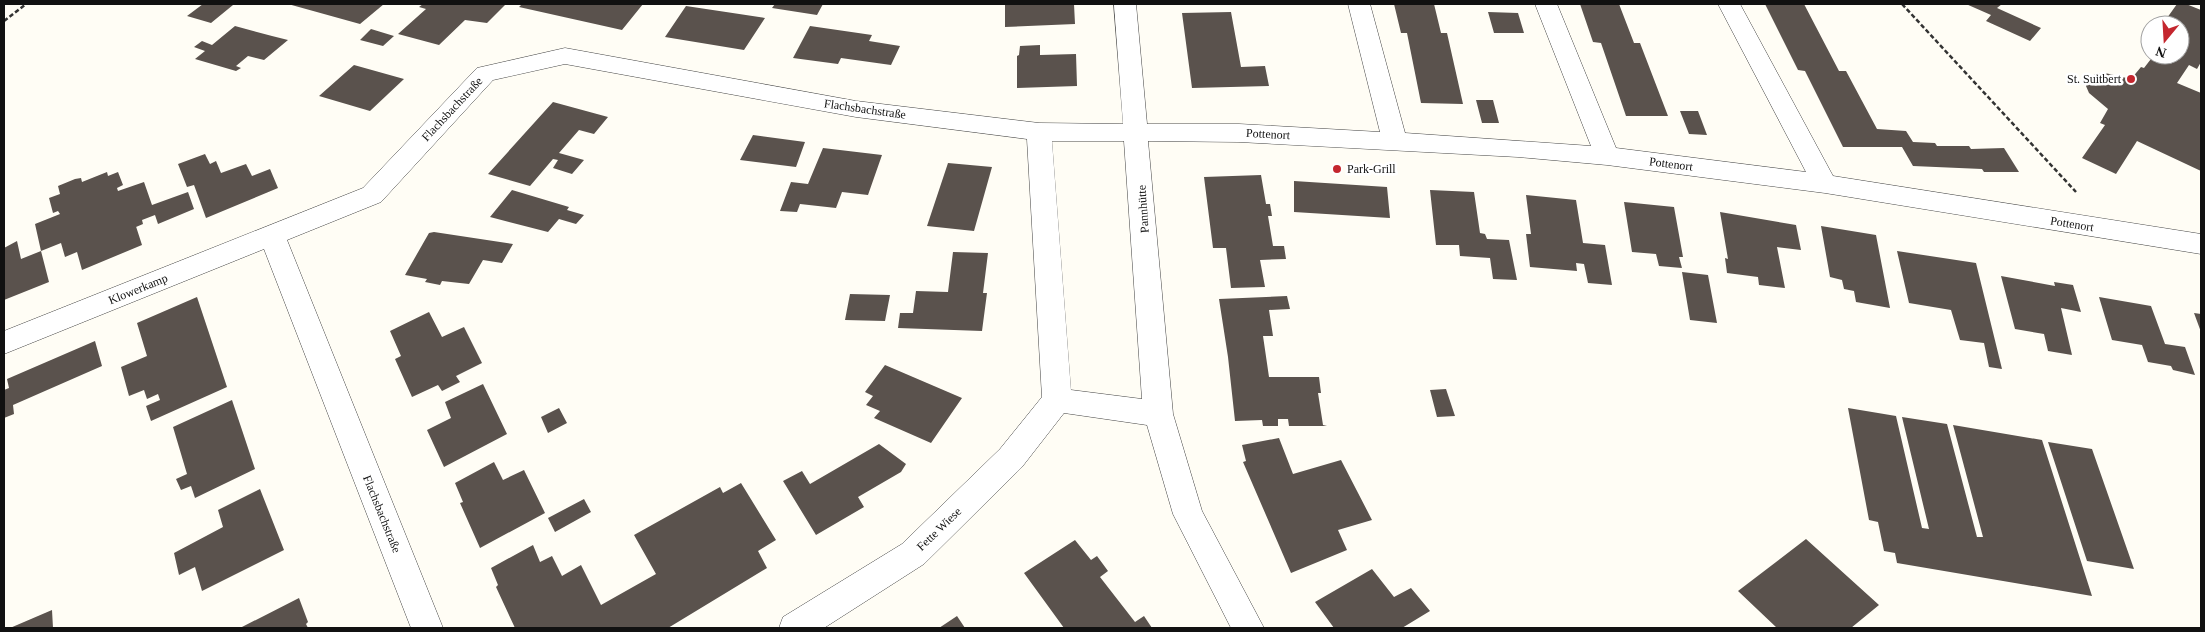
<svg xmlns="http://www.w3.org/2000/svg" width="2205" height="632" font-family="Georgia,serif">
<rect width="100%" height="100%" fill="#fffdf5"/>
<path fill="#5a524d" d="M203 4H228L233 5 211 23 187 16Z
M288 4H384L360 24Z
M423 4H499L505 5 487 23 465 20 439 45 398 34 426 9 419 7Z
M522 4H643L622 30 519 7Z
M775 4H823L817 15 772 8Z
M1005 4H1074L1075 24 1005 27Z
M1394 4H1434L1441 33H1447L1463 104 1421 103 1407 33H1401Z
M1580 4H1619L1634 43H1640L1668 116H1626L1601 43 1593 42Z
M1765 4H1804L1839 71H1846L1877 129 1906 131 1913 142 1935 143 1937 146H1969L1971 149 2004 148 2019 172H1984L1982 169 1913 166 1902 147H1843L1805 71 1798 70Z
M1966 4H2002L1997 8 2041 28 2030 41 1986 21 1991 15Z
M2177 4H2186L2201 10V62L2197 69 2189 65 2177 83 2201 93V171L2137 141 2116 174 2082 158 2105 125 2100 123 2108 109 2089 93 2086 86 2088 79 2095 74 2105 73 2131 79 2141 67 2144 68 2154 55H2180V25H2162Z
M686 6 726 12 765 18 744 50 665 37Z
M1231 12 1241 67 1265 66 1269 86 1192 88 1182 13Z
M1488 12 1518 13 1524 33H1494Z
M235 26 272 36 288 40 264 60 248 56 236 66 241 68 236 71 195 59 205 51 194 47 202 41 212 45Z
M810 26 872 35 869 41 900 46 891 65 841 58 838 64 793 58Z
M371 29 394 36 383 46 360 40Z
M1040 45V55L1076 54 1077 86 1017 88V56L1019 55 1020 46Z
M354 65 404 79 370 111 319 96Z
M1476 100H1493L1499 123H1482Z
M553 102 608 117 594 134 579 130 559 153 584 160 572 174 553 168 558 160 553 159 530 186 488 174Z
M1680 111H1698L1707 135 1689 134Z
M753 135 805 142 796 167 740 160Z
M823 148 882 155 868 195 842 192 836 208 800 204 797 212 780 211 791 182 808 184Z
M205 154 210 164 216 161 221 173 246 164 252 176 270 169 278 188 206 218 194 185 187 187 178 164Z
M948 163 992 167 974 231 927 226Z
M107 172 108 176 118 172 123 185 117 188 118 191 144 182 152 205 188 192 194 209 158 224 155 215 142 220 143 224 136 227 132 214 142 245 82 270 77 252 65 257 61 243 41 251 49 282 4 300V248L17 241 21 259 41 251 35 224 60 214 58 211 53 213 49 198 60 194 58 186 75 179 81 178 82 182Z
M1261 175 1266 204H1270L1272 216H1268L1273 246H1284L1286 259 1260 260 1265 287 1231 288 1226 248H1213L1204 177Z
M1294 181 1387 187 1390 218 1294 212Z
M512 190 569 207 567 210 584 215 576 224 559 219 548 232 490 217Z
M1430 190 1474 192 1480 233 1485 234 1487 239 1509 240 1517 280 1493 279 1490 258 1460 256 1459 245H1436Z
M1526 195 1576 200 1583 243 1605 245 1612 285 1588 283 1584 264 1576 263 1577 271 1530 267 1526 234H1531Z
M1624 202 1674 207 1683 257H1679L1682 268 1659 266 1656 254 1632 252Z
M1720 212 1796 225 1801 250 1777 247 1785 288 1759 285 1758 277 1727 273 1725 258 1728 259Z
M1821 226 1876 235 1890 308 1856 302 1854 291 1844 289 1842 280 1830 277Z
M434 232 513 244 502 263 483 260 469 284 442 281 440 285 425 282 427 279 405 275 429 233Z
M1897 251 1976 263 2002 369 1989 367 1984 343 1960 340 1951 310 1909 303Z
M953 252 988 253 983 293H987L982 331 898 328 900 313H913L916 291 948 292Z
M1682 272 1708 275 1717 323 1690 320Z
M2001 276 2055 286 2054 282 2073 285 2081 312 2061 308 2072 355 2048 351 2044 334 2015 329Z
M850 294 890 295 885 321 845 320Z
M1287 296 1290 309 1269 310 1273 336H1263L1269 377H1319L1321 393H1318L1323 425 1327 426H1289L1288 419H1278V426H1263L1262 420 1235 421 1228 357 1219 299Z
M197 297 227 387 151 421 146 406 160 400 158 394 147 399 144 390 129 396 121 367 147 356 137 323Z
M2099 297 2151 306 2165 344 2185 347 2195 375 2173 370 2171 366 2148 362 2142 345 2112 340Z
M429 312 442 337 464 327 482 363 456 376 460 382 442 391 438 385 412 397 395 359 401 356 390 331Z
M2194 313 2201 314V332Z
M95 341 102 366 13 405 14 414 4 418V390L9 388 7 379Z
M885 365 962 398 931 443 874 418 880 411 866 405 873 396 865 392Z
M483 384 507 434 444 467 427 430 451 418 445 402Z
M1446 389 1455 416 1437 417 1430 390Z
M232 400 255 469 195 498 191 486 181 490 176 479 187 474 173 427Z
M559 408 567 423 548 433 541 417Z
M1848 408 1896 416 1922 528 1929 529 1902 417 1947 424 1977 537H1983L1953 425 2042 440 2092 596 1897 563 1895 553 1884 551 1878 522 1869 520Z
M1279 438 1293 474 1341 460 1372 520 1338 530 1347 550 1291 573 1243 462 1246 461 1242 445Z
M2048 442 2092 449 2134 569 2087 561Z
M879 444 906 464 901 472 858 497 864 507 816 535 783 481 802 471 810 484Z
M494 462 503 480 524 470 545 513 480 548 460 503 463 502 455 483Z
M741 483 776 540 758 551 767 568 668 628H515L496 587 498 585 491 568 533 545 540 562 552 556 562 576 581 565 601 605 656 574 634 535 720 487 723 493Z
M260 489 284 550 202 591 195 567 179 575 174 553 223 527 218 510Z
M584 499 591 512 555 532 548 518Z
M1806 539 1879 605 1851 628H1777L1738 591Z
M1075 540 1091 560 1097 556 1108 571 1100 577 1135 622 1144 616 1152 628H1064L1024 573Z
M1372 569 1394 597 1411 588 1430 611 1402 628H1334L1315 602Z
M299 598 308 622 306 624 308 628H240Z
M52 610 53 628H10Z
M957 616 965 628H939Z"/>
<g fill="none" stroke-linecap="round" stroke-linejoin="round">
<g stroke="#444" stroke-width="1">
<path id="minor" d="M1114 4H1136L1147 124H1239L1380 132 1348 4H1370L1405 133 1591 146 1535 4H1557L1616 148 1806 172 1718 4H1740L1833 176 2201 234V254L1825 193 1607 165 1518 157 1239 142 1148 141 1173 414 1202 511 1264 628H1231L1173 514 1147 425 1064 413 1022 467 924 564 824 628H779L783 617 902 544 1000 449 1042 397 1027 139 856 117 565 64 493 80 381 202 287 240 443 628H411L264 249 4 354V331L363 188 477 68 565 48 856 101 1039 123 1123 124ZM1052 141H1124L1142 399 1071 390Z"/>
</g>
<path stroke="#333" stroke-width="2.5" stroke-dasharray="4.5 2.5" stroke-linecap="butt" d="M1902 4 2076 192
M4 21 26 4"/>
<use href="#minor" fill="#fff" fill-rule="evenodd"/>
</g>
<g fill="#c4262e" stroke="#fff" stroke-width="2">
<circle cx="2131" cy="79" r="5"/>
<circle cx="1337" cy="169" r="5"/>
</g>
<g text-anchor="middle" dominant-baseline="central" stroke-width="5" stroke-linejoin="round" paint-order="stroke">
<g font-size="12" fill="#111" stroke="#fff" text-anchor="end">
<text x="2121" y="79">St. Suitbert</text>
<text x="1347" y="169" text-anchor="start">Park-Grill</text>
</g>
<g font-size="12" fill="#111" stroke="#fff">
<text transform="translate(452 109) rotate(-47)">Flachsbachstraße</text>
<text transform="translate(865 109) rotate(8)">Flachsbachstraße</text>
<text transform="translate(1268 134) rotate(3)">Pottenort</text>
<text transform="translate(1671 164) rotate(7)">Pottenort</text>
<text transform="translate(1143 209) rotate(-94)">Pannhütte</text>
<text transform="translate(2072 224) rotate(9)">Pottenort</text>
<text transform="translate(138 289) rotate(-22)">Klowerkamp</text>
<text transform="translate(382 514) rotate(68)">Flachsbachstraße</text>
<text transform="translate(939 529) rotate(-44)">Fette Wiese</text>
</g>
</g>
<rect width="2205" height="632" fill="none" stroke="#111111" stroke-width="10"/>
<g transform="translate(2165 40) rotate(198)"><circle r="24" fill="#ffffff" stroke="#a0a0a0"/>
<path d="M0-4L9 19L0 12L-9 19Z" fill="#c4262e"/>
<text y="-8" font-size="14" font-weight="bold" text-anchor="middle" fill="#111111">N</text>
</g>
</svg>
